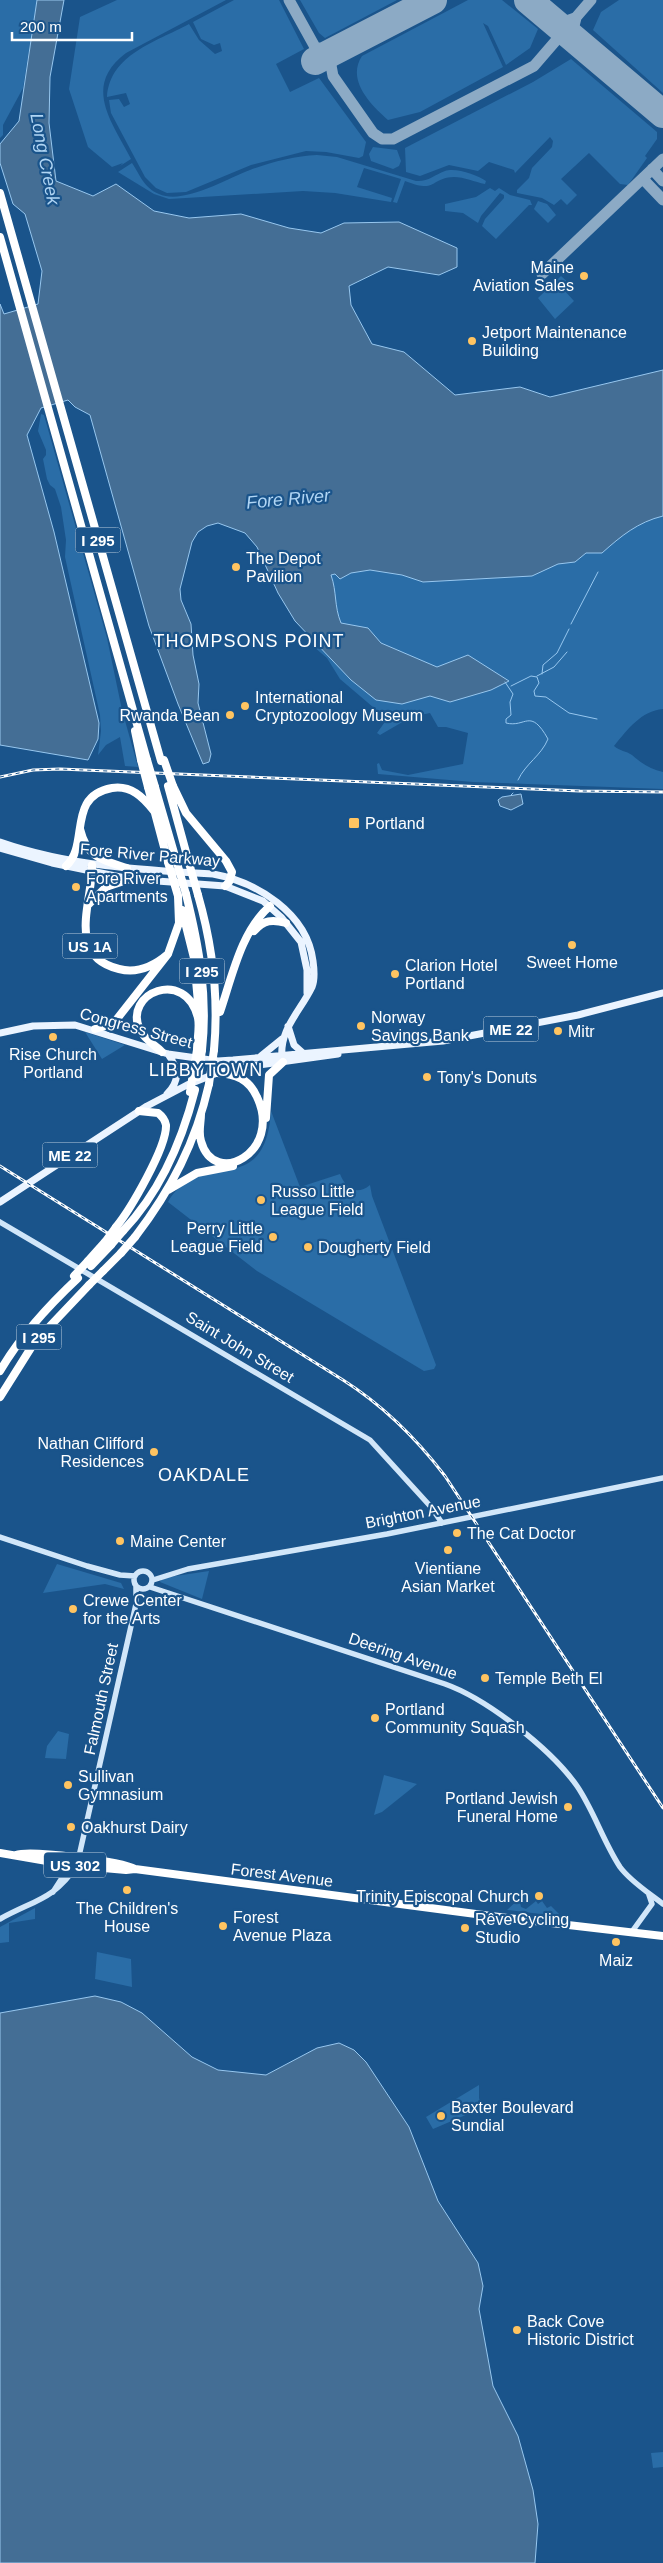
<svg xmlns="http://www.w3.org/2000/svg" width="663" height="2563" font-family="Helvetica,sans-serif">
<rect width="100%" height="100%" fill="#1a548b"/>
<path fill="#2a6da7" d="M0 0H37L23 88 3 125V135L0 138Z
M117 0H226L126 53C82 86 112 122 131 159L120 166 123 163 112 167 88 147 69 89 80 17Z
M234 0H279L304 49 276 64 290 92 319 78 366 142 363 156 359 158 326 152 306 151 251 165 186 192 167 193 156 188 145 177 111 113 109 100 119 99 124 107 130 104 126 93 107 97C110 54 156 42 189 24L199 40 215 54 222 51 220 43 214 45 201 39 193 22Z
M300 0H397L325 38 319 33Z
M468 0H502L538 29 530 48 506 65 488 26 483 23 503 67 420 112 388 120C371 105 346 80 362 56Z
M619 0H663V93L593 30 601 12Z
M571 59 657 132V139L645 156 647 158 628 185 620 184 589 153 561 179 577 195 567 205 561 199 554 205 542 198 517 193V190L529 178 532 168 552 147 553 141 550 137 515 173 514 170 489 162 478 171 449 165 420 176 406 172 405 148 533 82Z
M373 147 397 150 401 161 399 166 393 169 371 161 369 154Z
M317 155 337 157 416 181C428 182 434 175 445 171 455 167 478 175 486 181L485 184C475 182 464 177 454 177 429 178 438 194 405 181L397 203 393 202 401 179 364 168 357 187 392 198 391 202 335 193 303 191 169 199 154 194 118 172 132 163C140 175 144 188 159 194 183 205 226 179 250 170 271 162 295 156 317 155Z
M490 188 495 191 499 188 510 195 530 200 532 205H529L496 239 482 226 485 219 504 198V195L500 193 481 216 478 223 463 213 445 211V204L476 197Z
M538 201 547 204 556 215 548 223 534 209Z
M561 276 570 284 564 290 574 301 555 319 538 298Z
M41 414 44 415 107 638 122 710 138 767 125 766 120 737 106 745 98 755 101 731 100 715 65 557 66 540 61 507 55 489 50 485 47 479 43 459 46 455V450L38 431Z
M663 494V709C641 711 628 729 614 746 620 751 626 751 632 755 641 763 650 769 663 772V789L473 782 378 774 377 764 379 763 382 770 408 775 463 764 468 733 446 727H438L430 713 411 717 380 735 377 733 387 719 340 679 327 658 314 647 311 640 278 593 257 547 245 533Z
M85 1032 125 1045 102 1059Z
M271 1111 300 1187 340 1174C346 1189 357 1196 370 1185L372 1196 436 1365 434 1369 424 1371 257 1271 168 1202C200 1147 265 1202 271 1111Z
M57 1564 121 1583 124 1589 105 1584 43 1593Z
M209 1571 202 1599 160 1582 162 1578Z
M58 1731 69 1734 66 1759 45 1758 47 1746Z
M384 1775 417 1784 382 1812 374 1815Z
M528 1891 530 1894 520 1902 521 1907 526 1909 536 1901 538 1904 542 1901 547 1908 551 1906 559 1914 557 1916 507 1910Z
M35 1908V1919L9 1923V1942L0 1943V1927Z
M97 1952 131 1959 132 1987 95 1979Z
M479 2085V2098L482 2108 433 2129 426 2117Z
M663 2452V2467L653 2468 651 2453Z"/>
<path fill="#446e95" stroke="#97c7ef" d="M37 0H64L50 77 49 123 56 181 93 196 116 184 154 211 189 218 241 214 289 228 321 233 344 223 399 222 457 248V267L439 275 388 267 349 286 351 305 372 344 404 352 455 395 520 387 550 397 663 370V516C638 522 621 536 602 553H586L575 562 558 564 532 576 423 582 402 575 370 570 351 573 340 579 335 574 331 575C337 592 334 606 341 623L368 628 381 643 437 667 468 655 509 681 491 690 450 702 430 696 402 704 376 700 351 680 295 621 278 593 257 547 245 533 218 523 207 526 198 532 192 542 180 589 181 600 191 624 193 655 199 684 198 703 211 754 209 762 203 764 178 704 149 626 90 415 75 407 68 400 41 408 27 435 54 532 99 723 98 739 88 760 0 745V304L4 314 38 304 42 271 25 214 13 204 0 163V144L19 121Z
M521 794 523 804 511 810 500 806 498 800 502 797Z
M95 1996 121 2002 142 2013 192 2057 218 2070 266 2075 317 2048 339 2043 354 2050 366 2062 409 2127 438 2201 478 2263 483 2286 479 2309 493 2386 518 2436 533 2490 538 2524 535 2563H0V2013Z"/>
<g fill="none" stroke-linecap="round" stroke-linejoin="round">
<path stroke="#97c7ef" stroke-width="1" d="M571 624 598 572
M542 674 543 665 557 653 569 629
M537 676 554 667 567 652
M505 682 513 694 510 702 511 715 506 719V723C526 728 530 707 548 739 541 756 526 763 518 780
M511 686 531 676 537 677 539 683 534 691 535 696 546 697 569 713 597 719
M511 795 513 793"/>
<path stroke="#8caac5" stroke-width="11" d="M289 0 315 47 328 51 340 49
M550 18 564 22 575 18
M576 18 573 30 578 41
M340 49 330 60 333 76 373 133 382 139H393L534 66 591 0
M652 169 663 181
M643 179 663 200
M542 274 663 159"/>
<path stroke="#8caac5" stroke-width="28" d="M528 0 663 114
M315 61 433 0"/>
<path stroke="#d1e6f9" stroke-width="5.5" d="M0 1222 370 1440 431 1507 442 1523
M0 1537 87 1566 120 1575 135 1576
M134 1580a9 9 0 1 1 18 0a9 9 0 1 1-18 0Z
M153 1580 188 1569 387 1534 663 1478
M150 1587 445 1684C487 1699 551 1749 577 1786 594 1811 603 1841 620 1867 630 1881 649 1893 663 1904
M53 1892 71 1864
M0 1919C34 1900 54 1900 77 1865L136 1604V1587
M631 1933 652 1904 649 1895"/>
<path stroke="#ebf4ff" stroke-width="7" d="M0 842C69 866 141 870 213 874 257 882 307 913 313 961 314 968 315 980 312 987 300 1012 279 1029 282 1059
M0 848 52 863 130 879 225 886 263 901 281 917 301 942 307 970V993
M288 1026 294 1045 303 1053
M0 1033 33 1026 75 1025 168 1054 218 1061 233 1060 443 1041 578 1015 663 993
M261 1056 282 1039
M167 1094C181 1080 178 1068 168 1054
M0 1202 147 1106 187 1085 217 1073 244 1067 338 1054"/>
<path stroke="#fff" stroke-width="8" d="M0 193 161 761
M0 237 147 760
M135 731 141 760
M168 786 189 863
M173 786 186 813 226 861 232 872 229 882 225 886
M148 787 168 862
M155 787 177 863
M80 829C87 858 102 860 127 868
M92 865C93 901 65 956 119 969 138 974 154 966 168 954
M66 866C90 845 66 796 112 788 131 785 143 797 154 811
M186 894C199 946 208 996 202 1050
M198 895C213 947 219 996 214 1050
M88 905 106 887 130 879
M182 910 194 958 199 1014
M254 931C264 920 272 919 286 923
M220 1012C232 977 241 931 270 906
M95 1029 113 1024 168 954 179 923 178 896
M162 1052C155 1045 145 1040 140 1030 122 993 186 967 198 1018 200 1028 197 1040 197 1050
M201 1114C201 1123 198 1132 201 1141 214 1189 283 1152 257 1097 249 1079 236 1074 217 1073
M266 1118 269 1075 283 1062
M168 1190 197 1173 233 1166
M116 1227C130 1210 167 1147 166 1125 165 1120 162 1116 158 1113L139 1111
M123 1231C160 1192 182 1141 195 1090
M135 1237C171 1190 196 1142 209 1084
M88 1261 105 1242
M91 1266 111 1245
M103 1271 121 1253
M0 1371C21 1335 48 1306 78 1278
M0 1397 34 1343 89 1285
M0 1853 70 1865 126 1870 135 1869 491 1916 663 1936
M16 1855C30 1850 121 1861 135 1869"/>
<g stroke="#fff" stroke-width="3">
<path id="rail" d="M0 777 33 770 60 769 580 791 663 792
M0 1166 343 1380C384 1406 416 1438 445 1476L663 1808"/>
</g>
<use href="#rail" stroke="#1a548b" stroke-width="1" stroke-dasharray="4" stroke-linecap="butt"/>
<path stroke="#fff" stroke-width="8" d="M141 760 148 787
M147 760 155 787
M164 760 173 786
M168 862 178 896
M177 863 186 894
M189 863 198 895
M198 1077 202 1050
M209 1084 214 1050
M190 1092 197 1050
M105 1242 116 1227
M111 1245 123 1231
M121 1253 135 1237
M74 1276 88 1261
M89 1285 103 1271"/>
</g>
<g fill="#ffc461" stroke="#1a548b" stroke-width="2">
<circle cx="584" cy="276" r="5"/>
<circle cx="472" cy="341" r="5"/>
<circle cx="236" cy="567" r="5"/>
<circle cx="245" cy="706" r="5"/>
<circle cx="230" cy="715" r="5"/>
<rect x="348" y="817" width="12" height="12" rx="2.5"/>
<circle cx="76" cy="887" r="5"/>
<circle cx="572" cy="945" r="5"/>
<circle cx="395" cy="974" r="5"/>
<circle cx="361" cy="1026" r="5"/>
<circle cx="558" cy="1031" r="5"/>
<circle cx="53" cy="1037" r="5"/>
<circle cx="427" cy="1077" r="5"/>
<circle cx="261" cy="1200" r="5"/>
<circle cx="273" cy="1237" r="5"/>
<circle cx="308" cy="1247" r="5"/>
<circle cx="154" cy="1452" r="5"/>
<circle cx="457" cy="1533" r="5"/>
<circle cx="120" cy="1541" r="5"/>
<circle cx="448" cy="1550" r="5"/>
<circle cx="73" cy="1609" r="5"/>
<circle cx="485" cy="1678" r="5"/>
<circle cx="375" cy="1718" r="5"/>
<circle cx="68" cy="1785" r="5"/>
<circle cx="568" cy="1807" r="5"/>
<circle cx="71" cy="1827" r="5"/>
<circle cx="127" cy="1890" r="5"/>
<circle cx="539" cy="1896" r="5"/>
<circle cx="223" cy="1926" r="5"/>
<circle cx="465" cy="1928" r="5"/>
<circle cx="616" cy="1942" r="5"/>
<circle cx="441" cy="2116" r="5"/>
<circle cx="517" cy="2330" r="5"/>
</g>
<g text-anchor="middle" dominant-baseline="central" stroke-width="4.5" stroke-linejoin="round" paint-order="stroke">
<g fill="#1a548b" stroke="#baccdc" stroke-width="1">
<rect x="75.5" y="527.5" width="45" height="25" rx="4"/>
<rect x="62.5" y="933.5" width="55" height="25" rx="4"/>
<rect x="179.5" y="958.5" width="45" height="25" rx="4"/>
<rect x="483.5" y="1016.5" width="55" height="25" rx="4"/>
<rect x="42.5" y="1142.5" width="55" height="25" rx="4"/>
<rect x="16.5" y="1324.5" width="45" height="25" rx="4"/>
<rect x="44" y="1852.5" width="62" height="25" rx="4"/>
</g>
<g font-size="15" font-weight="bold" fill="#fff">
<text x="98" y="540">I 295</text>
<text x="90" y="946">US 1A</text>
<text x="202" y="971">I 295</text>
<text x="511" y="1029">ME 22</text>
<text x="70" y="1155">ME 22</text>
<text x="39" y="1337">I 295</text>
<text x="75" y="1865">US 302</text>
</g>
<g font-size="16" fill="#fff" stroke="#1a548b" text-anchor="start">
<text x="574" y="267" text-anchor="end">Maine<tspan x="574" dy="18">Aviation Sales</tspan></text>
<text x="482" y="332">Jetport Maintenance<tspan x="482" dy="18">Building</tspan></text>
<text x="246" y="558">The Depot<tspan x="246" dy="18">Pavilion</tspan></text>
<text x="255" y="697">International<tspan x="255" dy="18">Cryptozoology Museum</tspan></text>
<text x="220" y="715" text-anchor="end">Rwanda Bean</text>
<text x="365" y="823">Portland</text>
<text x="86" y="878">Fore River<tspan x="86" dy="18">Apartments</tspan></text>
<text x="572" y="962" text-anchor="middle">Sweet Home</text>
<text x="405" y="965">Clarion Hotel<tspan x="405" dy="18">Portland</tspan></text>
<text x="371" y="1017">Norway<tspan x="371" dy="18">Savings Bank</tspan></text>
<text x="568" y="1031">Mitr</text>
<text x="53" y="1054" text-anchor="middle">Rise Church<tspan x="53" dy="18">Portland</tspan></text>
<text x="437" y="1077">Tony's Donuts</text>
<text x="271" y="1191">Russo Little<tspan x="271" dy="18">League Field</tspan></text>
<text x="263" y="1228" text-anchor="end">Perry Little<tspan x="263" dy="18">League Field</tspan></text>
<text x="318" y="1247">Dougherty Field</text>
<text x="144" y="1443" text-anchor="end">Nathan Clifford<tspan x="144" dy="18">Residences</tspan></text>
<text x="467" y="1533">The Cat Doctor</text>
<text x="130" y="1541">Maine Center</text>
<text x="448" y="1568" text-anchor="middle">Vientiane<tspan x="448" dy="18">Asian Market</tspan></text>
<text x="83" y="1600">Crewe Center<tspan x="83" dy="18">for the Arts</tspan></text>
<text x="495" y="1678">Temple Beth El</text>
<text x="385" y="1709">Portland<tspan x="385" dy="18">Community Squash</tspan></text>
<text x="78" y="1776">Sullivan<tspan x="78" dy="18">Gymnasium</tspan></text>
<text x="558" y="1798" text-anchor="end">Portland Jewish<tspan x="558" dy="18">Funeral Home</tspan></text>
<text x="81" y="1827">Oakhurst Dairy</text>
<text x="529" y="1896" text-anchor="end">Trinity Episcopal Church</text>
<text x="127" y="1908" text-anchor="middle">The Children's<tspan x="127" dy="18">House</tspan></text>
<text x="233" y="1917">Forest<tspan x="233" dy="18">Avenue Plaza</tspan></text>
<text x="475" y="1919">Rêve Cycling<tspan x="475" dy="18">Studio</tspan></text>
<text x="616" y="1960" text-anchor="middle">Maiz</text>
<text x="451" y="2107">Baxter Boulevard<tspan x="451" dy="18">Sundial</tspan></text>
<text x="527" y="2321">Back Cove<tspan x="527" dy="18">Historic District</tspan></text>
</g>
<g font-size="16" fill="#fff" stroke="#1a548b">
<text transform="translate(150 855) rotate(5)">Fore River Parkway</text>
<text transform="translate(136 1028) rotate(15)">Congress Street</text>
<text transform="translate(240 1347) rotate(31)">Saint John Street</text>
<text transform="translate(423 1512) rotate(-11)">Brighton Avenue</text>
<text transform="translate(403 1656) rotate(19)">Deering Avenue</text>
<text transform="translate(101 1699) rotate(-78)">Falmouth Street</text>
<text transform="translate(282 1875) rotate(7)">Forest Avenue</text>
</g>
<g font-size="18" font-style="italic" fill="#b0d5f4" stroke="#1a548b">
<text transform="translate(45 159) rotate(79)">Long Creek</text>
<text transform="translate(288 499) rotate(-5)">Fore River</text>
</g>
<g font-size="18" letter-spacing="1" fill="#fff" stroke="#1a548b">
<text x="249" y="641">THOMPSONS POINT</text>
<text x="206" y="1070">LIBBYTOWN</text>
<text x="204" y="1475">OAKDALE</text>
</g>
</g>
<path d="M12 32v8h120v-8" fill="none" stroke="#ffffff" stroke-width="2.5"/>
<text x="20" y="32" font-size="15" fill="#ffffff" stroke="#1a548b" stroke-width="4" paint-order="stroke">200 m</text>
</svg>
